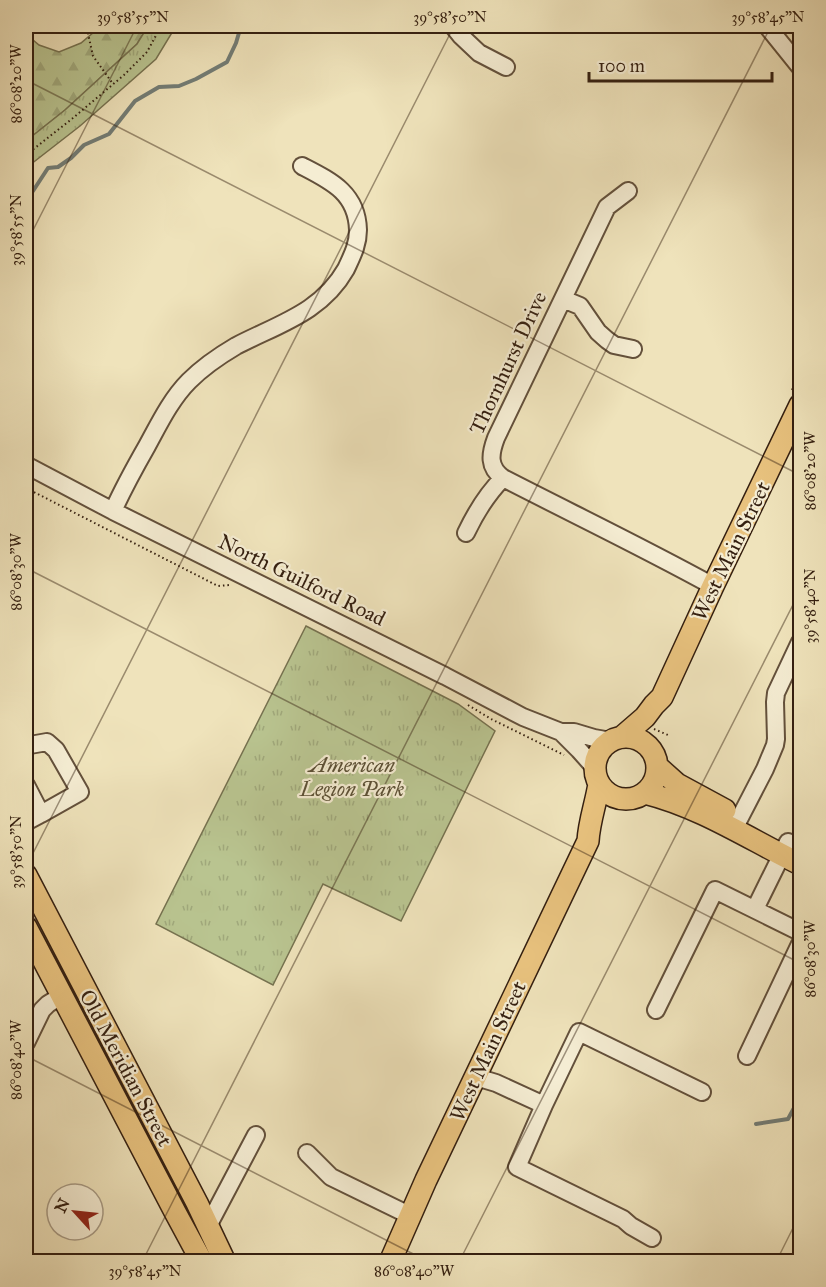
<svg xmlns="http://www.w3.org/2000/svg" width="826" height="1287" font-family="'IM FELL Great Primer',serif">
<defs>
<pattern id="forest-firs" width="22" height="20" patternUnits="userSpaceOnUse" patternTransform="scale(1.5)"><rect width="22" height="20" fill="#b9c490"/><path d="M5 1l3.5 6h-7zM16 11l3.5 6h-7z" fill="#a0a87b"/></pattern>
<pattern id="park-tufts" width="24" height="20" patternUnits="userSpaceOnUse" patternTransform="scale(1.5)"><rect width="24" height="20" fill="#b9c490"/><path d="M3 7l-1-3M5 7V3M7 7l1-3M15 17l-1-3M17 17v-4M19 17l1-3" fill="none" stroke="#a0a87b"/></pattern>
</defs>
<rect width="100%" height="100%" fill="#efe3bb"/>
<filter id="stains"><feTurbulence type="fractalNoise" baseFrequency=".00333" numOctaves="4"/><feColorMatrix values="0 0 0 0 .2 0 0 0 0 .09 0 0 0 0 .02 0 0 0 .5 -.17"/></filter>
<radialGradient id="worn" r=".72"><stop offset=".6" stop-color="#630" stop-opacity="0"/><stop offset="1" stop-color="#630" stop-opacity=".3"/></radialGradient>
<path fill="url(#forest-firs)" stroke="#767250" stroke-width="1.5" d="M101 26H148L137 44 65 110 26 141V34L39 45 59 52 81 43Z"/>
<path fill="url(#park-tufts)" stroke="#767250" stroke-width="1.5" d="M148 26H176L156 59 80 126 26 168V141L65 110 137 44Z
M306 626 458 704 495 731 401 921 323 884 273 985 156 924Z"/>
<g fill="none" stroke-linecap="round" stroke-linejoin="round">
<path stroke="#737d76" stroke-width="4" d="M26 196 33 191 48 168 58 167 71 158 84 145 109 134 135 101 159 87 179 86 196 79 227 62 236 43 241 26
M756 1124 788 1119 800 1097"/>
<g stroke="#63503b" stroke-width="20">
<path id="minor" d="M453 26 461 36 479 53 506 67
M767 26 800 67
M628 191 607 207 496 438C490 454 488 467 503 478 573 514 644 548 713 586
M563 299 580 306 598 332 607 340 614 345 633 349
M26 465 113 511 445 676 523 717 561 732H574L594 738 611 741
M113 511C123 489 135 467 147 446 159 424 171 399 189 381 203 367 219 356 236 346 278 324 321 313 346 269 352 256 358 245 358 230 357 193 331 181 302 166
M466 533C476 512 487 494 503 478
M561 732 579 750 595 768
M26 748 30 745 47 742 56 750 80 792 41 814
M26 785 41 814 26 822
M734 829 765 769 775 745 776 739 775 702 776 693 800 642
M755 909 788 842
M656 1010 715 890 800 932
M26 1043 42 1010 48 1004 61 996
M747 1056 800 944
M476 1077 496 1083 544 1105 579 1032 702 1092
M544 1105 517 1167 623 1219 631 1226 652 1238
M307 1153 331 1177 411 1216
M208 1226 256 1135"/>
</g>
<g stroke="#341f10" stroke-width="24">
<path id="major" d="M623 736 645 717 654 705 662 697 713 586 800 405
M595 768a31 31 0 1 1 62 0a31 31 0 1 1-62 0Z
M658 767 677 784 725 810
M645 793C701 807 749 839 800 864
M26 875 197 1203 225 1262
M26 927 175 1212 202 1262
M390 1262 426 1180 588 841C589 822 596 803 599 784"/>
</g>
<path stroke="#341f10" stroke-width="2" stroke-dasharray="1.5 3" stroke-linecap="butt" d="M83 26 87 29 93 56 113 84
M63 30 67 26
M26 155 73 118 124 75 147 52 161 26
M792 390 800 371
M26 488 218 586 230 585
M468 705 491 719 564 755
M654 729 668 735
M26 852 29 858
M371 1262 374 1255"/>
<use href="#minor" stroke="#f5edd3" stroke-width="16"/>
<use href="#major" stroke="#e8c27e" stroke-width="21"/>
</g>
<path fill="none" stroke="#341f10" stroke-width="1.5" stroke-opacity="0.45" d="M26 80 800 475M26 244 137 26M26 568 800 963M26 867 454 26M26 1056 429 1262M142 1262 771 26M459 1262 800 591M776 1262 800 1214"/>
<g text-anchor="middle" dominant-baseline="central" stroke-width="4.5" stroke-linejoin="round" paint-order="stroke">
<g font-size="21" fill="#341f10" stroke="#f5edd3">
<text transform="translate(508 363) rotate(-65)">Thornhurst Drive</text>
<text transform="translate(731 551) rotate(-64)">West Main Street</text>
<text transform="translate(302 580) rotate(26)">North Guilford Road</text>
<text transform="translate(488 1051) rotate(-65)">West Main Street</text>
<text transform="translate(126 1068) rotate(62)">Old Meridian Street</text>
</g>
<g font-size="21" font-style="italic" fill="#5c5136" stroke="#f5edd3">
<text x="352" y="765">American<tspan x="352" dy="24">Legion Park</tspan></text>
</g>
</g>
<rect width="826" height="1287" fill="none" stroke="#efe3bb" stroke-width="66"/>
<g transform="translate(75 1212) rotate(297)"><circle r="28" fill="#f5edd3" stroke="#a89b85" stroke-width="1.5"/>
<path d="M0-4.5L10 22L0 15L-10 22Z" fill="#8f2418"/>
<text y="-9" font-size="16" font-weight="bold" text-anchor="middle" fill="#341f10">N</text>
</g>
<path d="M589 72v9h183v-9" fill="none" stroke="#341f10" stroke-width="3"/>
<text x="598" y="72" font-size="18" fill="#341f10" stroke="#f5edd3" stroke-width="4.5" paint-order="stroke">100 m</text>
<rect x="33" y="33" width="760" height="1221" fill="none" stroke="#341f10" stroke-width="2"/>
<g font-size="15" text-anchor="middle" fill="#341f10">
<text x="133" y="22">39°58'55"N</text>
<text x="450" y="22">39°58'50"N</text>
<text x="768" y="22">39°58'45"N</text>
<text transform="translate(16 84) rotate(-90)" y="5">86°08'20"W</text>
<text transform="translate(16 230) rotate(-90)" y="5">39°58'55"N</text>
<text transform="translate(810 471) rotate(-90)" y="5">86°08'20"W</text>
<text transform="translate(16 572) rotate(-90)" y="5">86°08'30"W</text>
<text transform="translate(810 606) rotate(-90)" y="5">39°58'40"N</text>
<text transform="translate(16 852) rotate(-90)" y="5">39°58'50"N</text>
<text transform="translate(810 959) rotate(-90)" y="5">86°08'30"W</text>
<text transform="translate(16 1060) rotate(-90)" y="5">86°08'40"W</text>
<text x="145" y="1276">39°58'45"N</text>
<text x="414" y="1276">86°08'40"W</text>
</g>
<rect width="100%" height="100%" filter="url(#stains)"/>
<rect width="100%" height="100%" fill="url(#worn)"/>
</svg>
